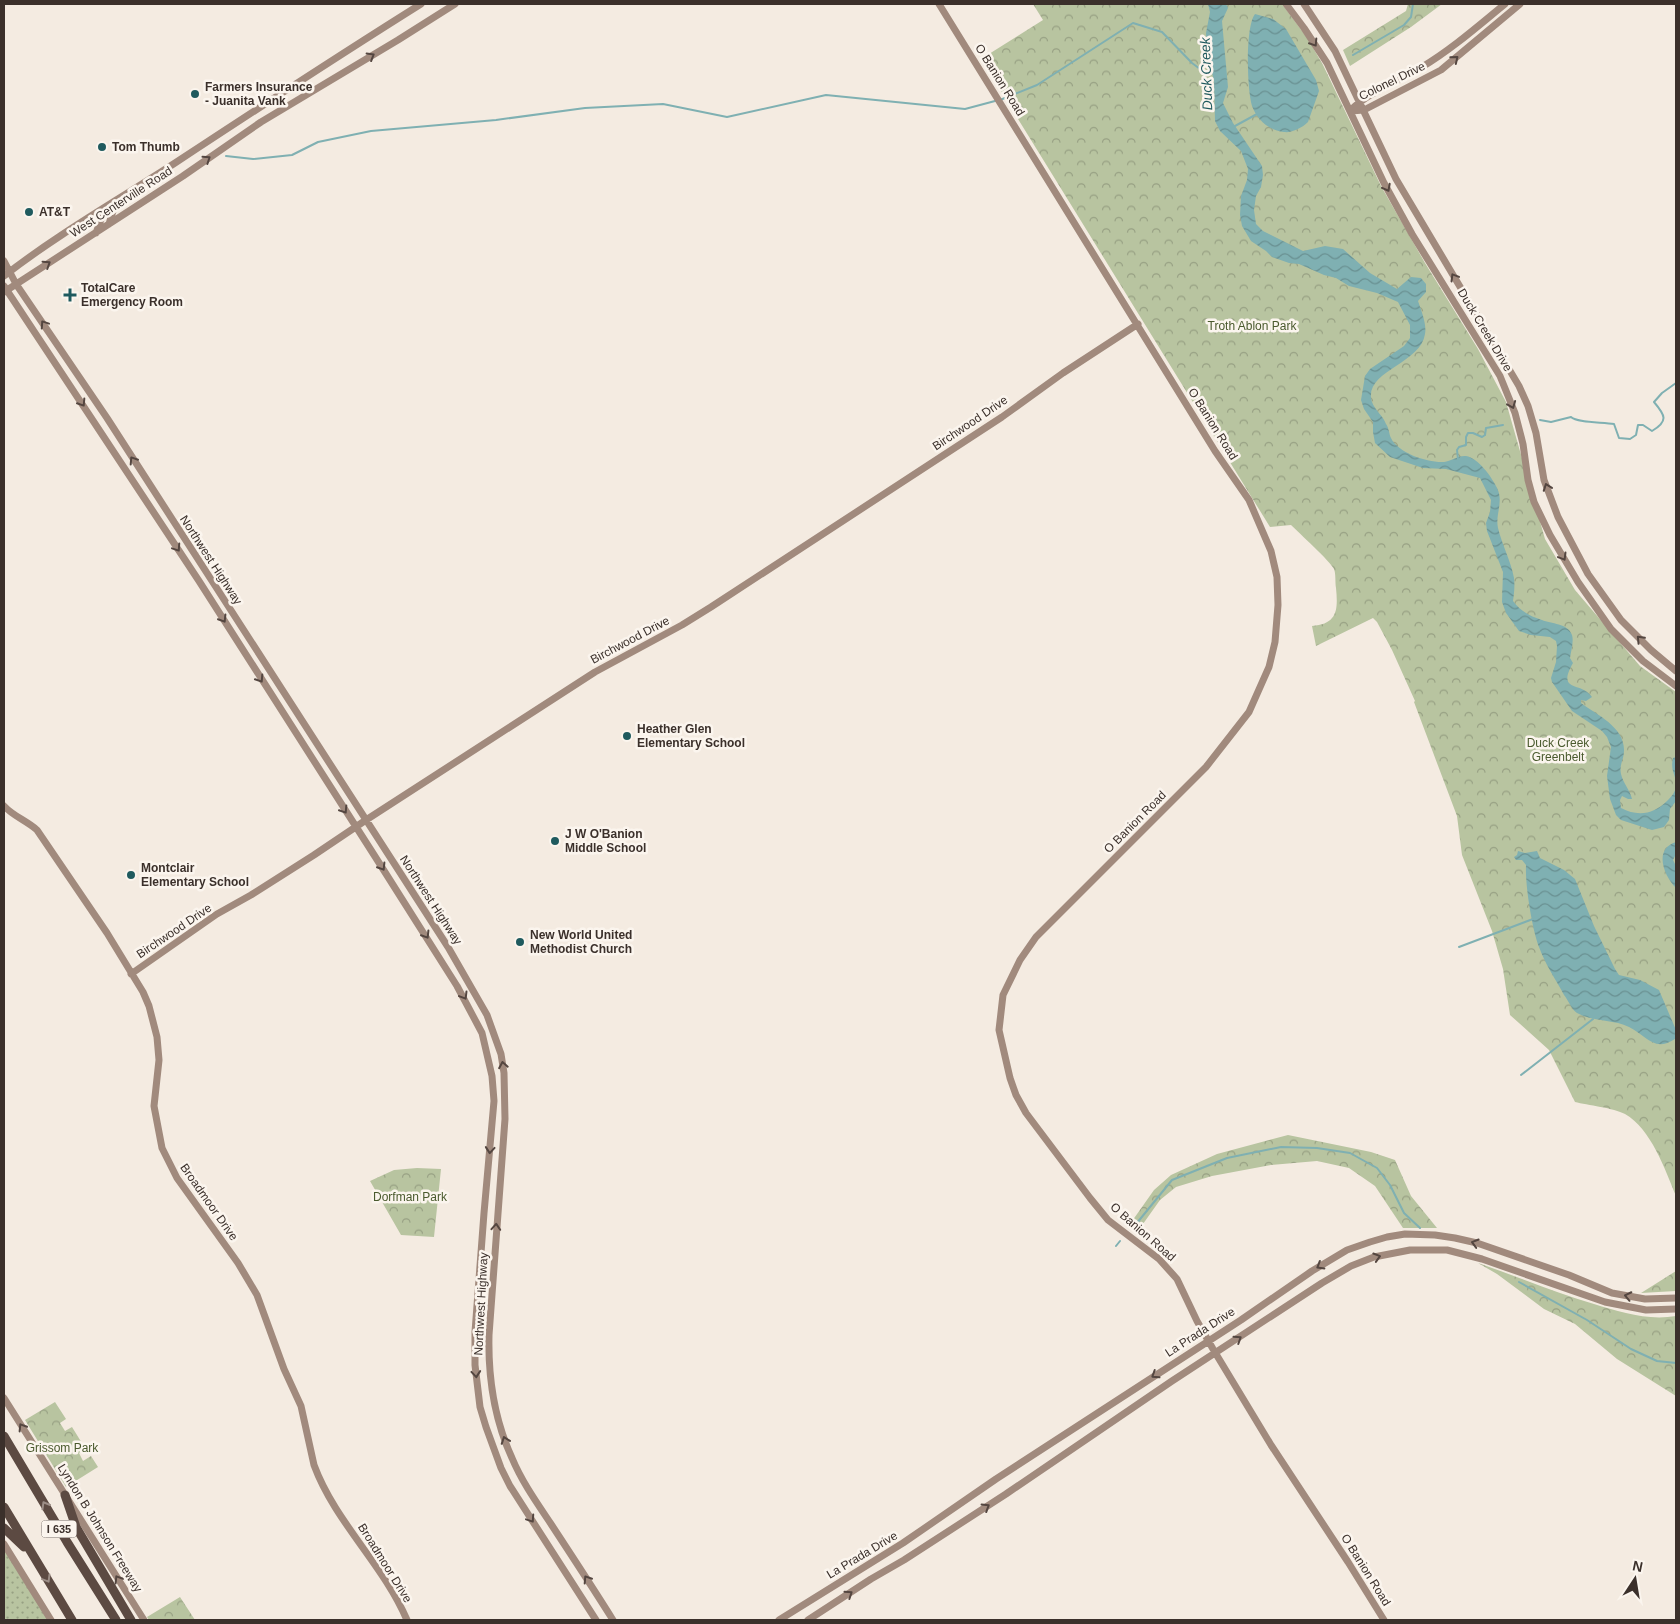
<svg xmlns="http://www.w3.org/2000/svg" width="1680" height="1624" font-family="Arial,sans-serif">
<defs>
<pattern id="grass-dots" width="8" height="8" patternUnits="userSpaceOnUse" patternTransform="scale(1.25)"><rect width="8" height="8" fill="#b8c4a0"/><path d="M2 2h.1M6 6h.1" fill="none" stroke="#97a083" stroke-width="1.8" stroke-linecap="round"/></pattern>
<pattern id="forest-crowns" width="20" height="18" patternUnits="userSpaceOnUse" patternTransform="scale(1.25)"><rect width="20" height="18" fill="#b8c4a0"/><path d="M2 6a3 3 0 1 1 6 0M12 15a3 3 0 1 1 6 0" fill="none" stroke="#97a083"/></pattern>
<pattern id="water-waves" width="16" height="10" patternUnits="userSpaceOnUse" patternTransform="scale(1.25)"><rect width="16" height="10" fill="#7fb0b2"/><path d="M0 5q4-4 8 0t8 0" fill="none" stroke="#699091"/></pattern>
</defs>
<rect width="100%" height="100%" fill="#f4ebe1"/>
<path fill="url(#grass-dots)" d="M4 1542 53 1620H4Z"/>
<path fill="url(#forest-crowns)" d="M1033 4H1282L1308 39 1323 65 1381 186 1425 263 1478 349 1506 402 1545 539 1575 590 1640 666 1676 692V1196C1665 1169 1651 1129 1625 1114 1614 1108 1587 1105 1575 1102L1549 1050 1510 1015 1503 969 1492 931 1462 855 1457 816 1414 702 1415 701 1392 650 1377 622 1373 618 1316 646 1312 626C1338 624 1338 609 1336 588 1335 582 1336 574 1334 569 1331 562 1298 532 1291 525L1270 527 981 59 1043 20Z
M1408 4H1442L1411 27 1350 66 1343 50 1406 11Z
M1288 1135 1371 1152 1395 1160 1411 1196 1437 1228H1403L1375 1186 1349 1168 1317 1161 1271 1165 1212 1176 1176 1187 1160 1200 1138 1231 1130 1224 1154 1190 1171 1175 1217 1154Z
M417 1168 441 1169 434 1237 401 1235 370 1181 394 1170Z
M1478 1263C1516 1276 1554 1292 1594 1304 1620 1312 1648 1321 1676 1316V1396L1617 1359 1575 1324 1544 1309 1497 1274Z
M1676 1271V1291L1641 1293Z
M55 1402 66 1419 60 1423 65 1431 72 1427 85 1448 79 1453 83 1461 91 1456 98 1467 66 1487 25 1420Z
M180 1597 195 1620H149L147 1617Z"/>
<path fill="url(#water-waves)" d="M1208 4H1226L1228 8 1222 21 1228 87 1223 103 1233 123 1262 166 1263 175 1261 187 1256 196 1254 210 1256 224 1263 231 1303 251 1325 246 1343 249 1370 273 1397 289 1411 277 1421 278 1426 284V292L1418 301C1421 310 1427 324 1425 334 1421 363 1368 370 1371 398 1372 408 1383 415 1386 424 1389 428 1389 434 1391 438 1398 453 1428 463 1444 462 1451 461 1459 455 1466 456 1478 458 1492 477 1497 488 1504 502 1495 514 1498 528 1502 545 1511 561 1514 578 1515 586 1514 594 1513 601 1520 611 1530 616 1542 620 1551 624 1568 623 1572 635 1574 642 1571 651 1570 658L1573 663C1556 693 1582 681 1592 697L1586 701 1581 700V703C1597 715 1625 727 1624 751 1624 759 1619 765 1621 774 1623 783 1630 790 1632 799H1628L1622 796 1620 800 1621 808C1638 817 1654 814 1667 801 1671 797 1676 792 1676 785 1676 774 1670 771 1673 758L1676 757V801L1670 809 1669 820 1664 827 1652 830 1621 820 1616 815 1610 799 1607 776 1611 747 1607 737 1602 731 1572 711 1552 682 1551 678 1556 662 1557 646 1556 641 1550 637 1531 635 1519 631 1506 613 1502 602 1503 572 1487 531 1486 523 1490 512 1491 500 1480 478 1446 469 1423 468 1390 457 1375 443 1373 432V422L1364 409 1361 400 1365 376 1370 369 1404 346 1410 338V325L1398 302 1377 293 1349 286 1336 278 1324 275 1299 264 1289 263 1272 257 1266 251 1251 241 1242 226 1240 215 1241 196 1247 180 1248 169 1241 151 1220 131 1215 121 1214 81 1207 52 1206 33 1210 12Z
M1255 14 1273 19 1286 29 1316 80 1319 91 1308 122C1302 128 1292 133 1284 132 1270 131 1257 120 1252 106 1247 90 1245 27 1255 14Z
M1676 842V854L1673 860 1676 866V888C1664 876 1653 849 1676 842Z
M1518 851 1525 853 1537 851 1540 858 1564 870 1575 879 1594 926 1615 969 1619 975 1640 980 1659 990 1676 1030 1675 1039C1654 1053 1646 1035 1629 1027 1613 1019 1593 1022 1577 1013 1572 1010 1568 1000 1564 995 1556 980 1545 964 1539 947 1532 928 1525 885 1526 865L1522 860H1516L1514 857 1517 855Z"/>
<g fill="none" stroke-linecap="round" stroke-linejoin="round">
<path stroke="#7fb0b2" stroke-width="2" d="M1353 55 1404 25 1411 17 1413 4
M1000 100 1037 85 1133 23 1162 32 1192 63 1204 72 1213 69
M1235 126 1257 114
M226 156 253 159 292 155 318 142 371 131 496 120 585 108 663 104 727 117 826 95 965 109 995 101
M1540 420 1551 422 1571 417C1577 423 1603 422 1614 424L1619 438 1630 439 1636 435 1638 425H1643L1652 431C1669 421 1665 415 1654 402L1662 393 1676 383
M1458 459 1457 450 1459 447 1466 445V437L1468 433H1473L1482 437 1485 435 1486 428 1503 425
M1459 947 1533 919
M1521 1075 1593 1019
M1132 1229 1172 1180 1227 1158 1281 1147 1317 1148 1350 1153 1377 1168 1390 1185 1404 1213 1420 1228
M1116 1246 1120 1241
M1519 1282 1587 1320 1631 1349 1657 1361 1676 1363"/>
<path stroke="#a18a7d" stroke-width="7" d="M939 4 1215 451 1249 500 1271 551 1277 577 1278 605 1275 642 1269 667 1249 712 1206 767 1036 937 1020 960 1003 995 999 1030 1010 1078 1016 1095 1026 1113 1090 1198 1108 1220 1159 1259 1177 1279 1197 1321 1213 1349 1271 1445 1348 1562 1384 1620
M1286 4 1304 28 1327 63 1384 183 1412 234 1500 376 1515 413 1523 444 1528 480 1534 502 1550 535 1578 582 1611 629 1643 661 1676 686
M1304 4 1335 51 1396 179 1519 386 1528 406 1536 433 1544 480 1558 517 1588 574 1621 620 1651 650 1676 671
M1350 111 1364 110 1441 70 1520 4
M1350 111C1368 92 1400 81 1422 67 1452 49 1478 26 1505 4
M109 224 113 211 128 195
M96 233 103 214 102 210
M4 261 16 284 107 418 448 947 487 1015 501 1054 504 1073 505 1119 489 1335C488 1378 494 1419 512 1458 522 1482 537 1503 551 1524 572 1556 593 1588 613 1620
M4 276C58 234 118 200 175 163 257 109 338 56 421 4
M4 286 199 581 376 858 457 986 482 1033 492 1076 494 1101 484 1213 475 1332V1365L480 1407 486 1427 501 1468 510 1486 596 1620
M4 292 183 176 261 122 398 40 455 4
M4 806C13 816 27 821 37 830L107 933 143 992 149 1006 157 1037 159 1060 154 1106 162 1148 177 1178 238 1263 257 1295 284 1369 301 1406 314 1465C335 1522 383 1564 407 1620
M131 974 217 914 251 895 314 855 366 820 595 672 682 625 711 607 1002 417 1063 373 1138 324
M4 1398 144 1620
M4 1544 51 1620
M779 1620 903 1543 996 1479 1241 1320 1312 1271 1347 1250 1370 1242 1387 1237 1405 1234 1435 1235 1455 1238 1477 1243 1569 1275 1612 1293 1645 1299 1676 1298
M808 1620 871 1579 904 1560 1006 1494 1172 1381 1322 1283 1351 1266 1374 1257 1410 1250H1447L1482 1259 1605 1302 1646 1310 1676 1309"/>
<path stroke="#5c4a42" stroke-width="9" d="M4 1436 67 1542 116 1620
M65 1495 76 1527 131 1620
M4 1507 72 1620
M4 1528 24 1547"/>
</g>
<defs><path id="oneway-chevron" d="M-2-3.5L2.5 0L-2 3.5" fill="none" stroke-width="1.6" stroke-linecap="round" stroke-linejoin="round" transform="scale(1.25)"/></defs>
<g stroke="#544640">
<use href="#oneway-chevron" transform="translate(1314 43) rotate(57)"/>
<use href="#oneway-chevron" transform="translate(371 56) rotate(-31)"/>
<use href="#oneway-chevron" transform="translate(1455 59) rotate(-39)"/>
<use href="#oneway-chevron" transform="translate(207 159) rotate(-34)"/>
<use href="#oneway-chevron" transform="translate(1387 188) rotate(62)"/>
<use href="#oneway-chevron" transform="translate(47 264) rotate(-33)"/>
<use href="#oneway-chevron" transform="translate(1454 277) rotate(-121)"/>
<use href="#oneway-chevron" transform="translate(44 324) rotate(-124)"/>
<use href="#oneway-chevron" transform="translate(82 403) rotate(57)"/>
<use href="#oneway-chevron" transform="translate(1512 405) rotate(68)"/>
<use href="#oneway-chevron" transform="translate(133 460) rotate(-123)"/>
<use href="#oneway-chevron" transform="translate(1547 487) rotate(-110)"/>
<use href="#oneway-chevron" transform="translate(177 548) rotate(56)"/>
<use href="#oneway-chevron" transform="translate(1563 557) rotate(59)"/>
<use href="#oneway-chevron" transform="translate(223 619) rotate(58)"/>
<use href="#oneway-chevron" transform="translate(1640 639) rotate(-134)"/>
<use href="#oneway-chevron" transform="translate(260 679) rotate(57)"/>
<use href="#oneway-chevron" transform="translate(344 810) rotate(57)"/>
<use href="#oneway-chevron" transform="translate(382 867) rotate(58)"/>
<use href="#oneway-chevron" transform="translate(426 935) rotate(58)"/>
<use href="#oneway-chevron" transform="translate(464 996) rotate(59)"/>
<use href="#oneway-chevron" transform="translate(503 1065) rotate(-100)"/>
<use href="#oneway-chevron" transform="translate(490 1150) rotate(95)"/>
<use href="#oneway-chevron" transform="translate(496 1227) rotate(-86)"/>
<use href="#oneway-chevron" transform="translate(1475 1243) rotate(-164)"/>
<use href="#oneway-chevron" transform="translate(1377 1257) rotate(-17)"/>
<use href="#oneway-chevron" transform="translate(1320 1266) rotate(149)"/>
<use href="#oneway-chevron" transform="translate(1628 1296) rotate(-168)"/>
<use href="#oneway-chevron" transform="translate(1238 1339) rotate(-33)"/>
<use href="#oneway-chevron" transform="translate(476 1374) rotate(85)"/>
<use href="#oneway-chevron" transform="translate(1155 1375) rotate(147)"/>
<use href="#oneway-chevron" transform="translate(22 1427) rotate(-122)"/>
<use href="#oneway-chevron" transform="translate(505 1440) rotate(-110)"/>
<use href="#oneway-chevron" transform="translate(986 1507) rotate(-32)"/>
<use href="#oneway-chevron" transform="translate(531 1519) rotate(56)"/>
<use href="#oneway-chevron" transform="translate(118 1579) rotate(-122)"/>
<use href="#oneway-chevron" transform="translate(587 1579) rotate(-123)"/>
<use href="#oneway-chevron" transform="translate(849 1594) rotate(-34)"/>
</g>
<g stroke="#9c8e87">
<use href="#oneway-chevron" transform="translate(45 1505) rotate(-120)"/>
<use href="#oneway-chevron" transform="translate(47 1579) rotate(59)"/>
</g>
<g fill="#1f5a5e" stroke="#fbf5ee" stroke-width="2">
<circle cx="195" cy="94" r="5"/>
<circle cx="102" cy="147" r="5"/>
<circle cx="29" cy="212" r="5"/>
<path d="M67.5 287.5h5v5h5v5h-5v5h-5v-5h-5v-5h5z"/>
<circle cx="627" cy="736" r="5"/>
<circle cx="555" cy="841" r="5"/>
<circle cx="131" cy="875" r="5"/>
<circle cx="520" cy="942" r="5"/>
</g>
<g text-anchor="middle" dominant-baseline="central" stroke-width="5" stroke-linejoin="round" paint-order="stroke">
<rect fill="#fbf5ee" stroke="#756b66" stroke-width="1" x="41.5" y="1520.5" width="35" height="17" rx="4"/>
<g font-size="11" font-weight="bold" fill="#3b302b">
<text x="59" y="1529">I 635</text>
</g>
<g font-size="12" fill="#3b302b" stroke="#fbf5ee">
<text transform="translate(1000 80) rotate(58)">O Banion Road</text>
<text transform="translate(1392 81) rotate(-26)">Colonel Drive</text>
<text transform="translate(121 202) rotate(-33)">West Centerville Road</text>
<text transform="translate(1485 330) rotate(59)">Duck Creek Drive</text>
<text transform="translate(970 423) rotate(-34)">Birchwood Drive</text>
<text transform="translate(1213 424) rotate(58)">O Banion Road</text>
<text transform="translate(211 560) rotate(57)">Northwest Highway</text>
<text transform="translate(630 640) rotate(-28)">Birchwood Drive</text>
<text transform="translate(1135 822) rotate(-45)">O Banion Road</text>
<text transform="translate(431 900) rotate(57)">Northwest Highway</text>
<text transform="translate(174 931) rotate(-34)">Birchwood Drive</text>
<text transform="translate(209 1202) rotate(55)">Broadmoor Drive</text>
<text transform="translate(1143 1232) rotate(41)">O Banion Road</text>
<text transform="translate(481 1304) rotate(-87)">Northwest Highway</text>
<text transform="translate(1200 1332) rotate(-33)">La Prada Drive</text>
<text transform="translate(100 1528) rotate(58)">Lyndon B Johnson Freeway</text>
<text transform="translate(862 1555) rotate(-31)">La Prada Drive</text>
<text transform="translate(385 1563) rotate(58)">Broadmoor Drive</text>
<text transform="translate(1366 1570) rotate(58)">O Banion Road</text>
</g>
<g font-size="12" font-weight="bold" fill="#3b302b" stroke="#fbf5ee" text-anchor="start">
<text x="205" y="87">Farmers Insurance<tspan x="205" dy="14">- Juanita Vank</tspan></text>
<text x="112" y="147">Tom Thumb</text>
<text x="39" y="212">AT&amp;T</text>
<text x="81" y="288">TotalCare<tspan x="81" dy="14">Emergency Room</tspan></text>
<text x="637" y="729">Heather Glen<tspan x="637" dy="14">Elementary School</tspan></text>
<text x="565" y="834">J W O'Banion<tspan x="565" dy="14">Middle School</tspan></text>
<text x="141" y="868">Montclair<tspan x="141" dy="14">Elementary School</tspan></text>
<text x="530" y="935">New World United<tspan x="530" dy="14">Methodist Church</tspan></text>
</g>
<g font-size="12" fill="#4a5a2e" stroke="#fbf5ee">
<text x="1252" y="326">Troth Ablon Park</text>
<text x="1558" y="743">Duck Creek<tspan x="1558" dy="14">Greenbelt</tspan></text>
<text x="410" y="1197">Dorfman Park</text>
<text x="62" y="1448">Grissom Park</text>
</g>
<g font-size="14" font-style="italic" fill="#1f5a5e" stroke="#fbf5ee">
<text transform="translate(1206 74) rotate(-92)">Duck Creek</text>
</g>
</g>
<rect width="1680" height="1624" fill="none" stroke="#3b302b" stroke-width="10"/>
<g transform="translate(1635 1579) rotate(12)" stroke="#fbf5ee" stroke-width="4" paint-order="stroke">
<path d="M0-4L9 19L0 12L-9 19Z" fill="#3b302b"/>
<text y="-8" font-size="14" font-weight="bold" text-anchor="middle" fill="#3b302b">N</text>
</g>
</svg>
